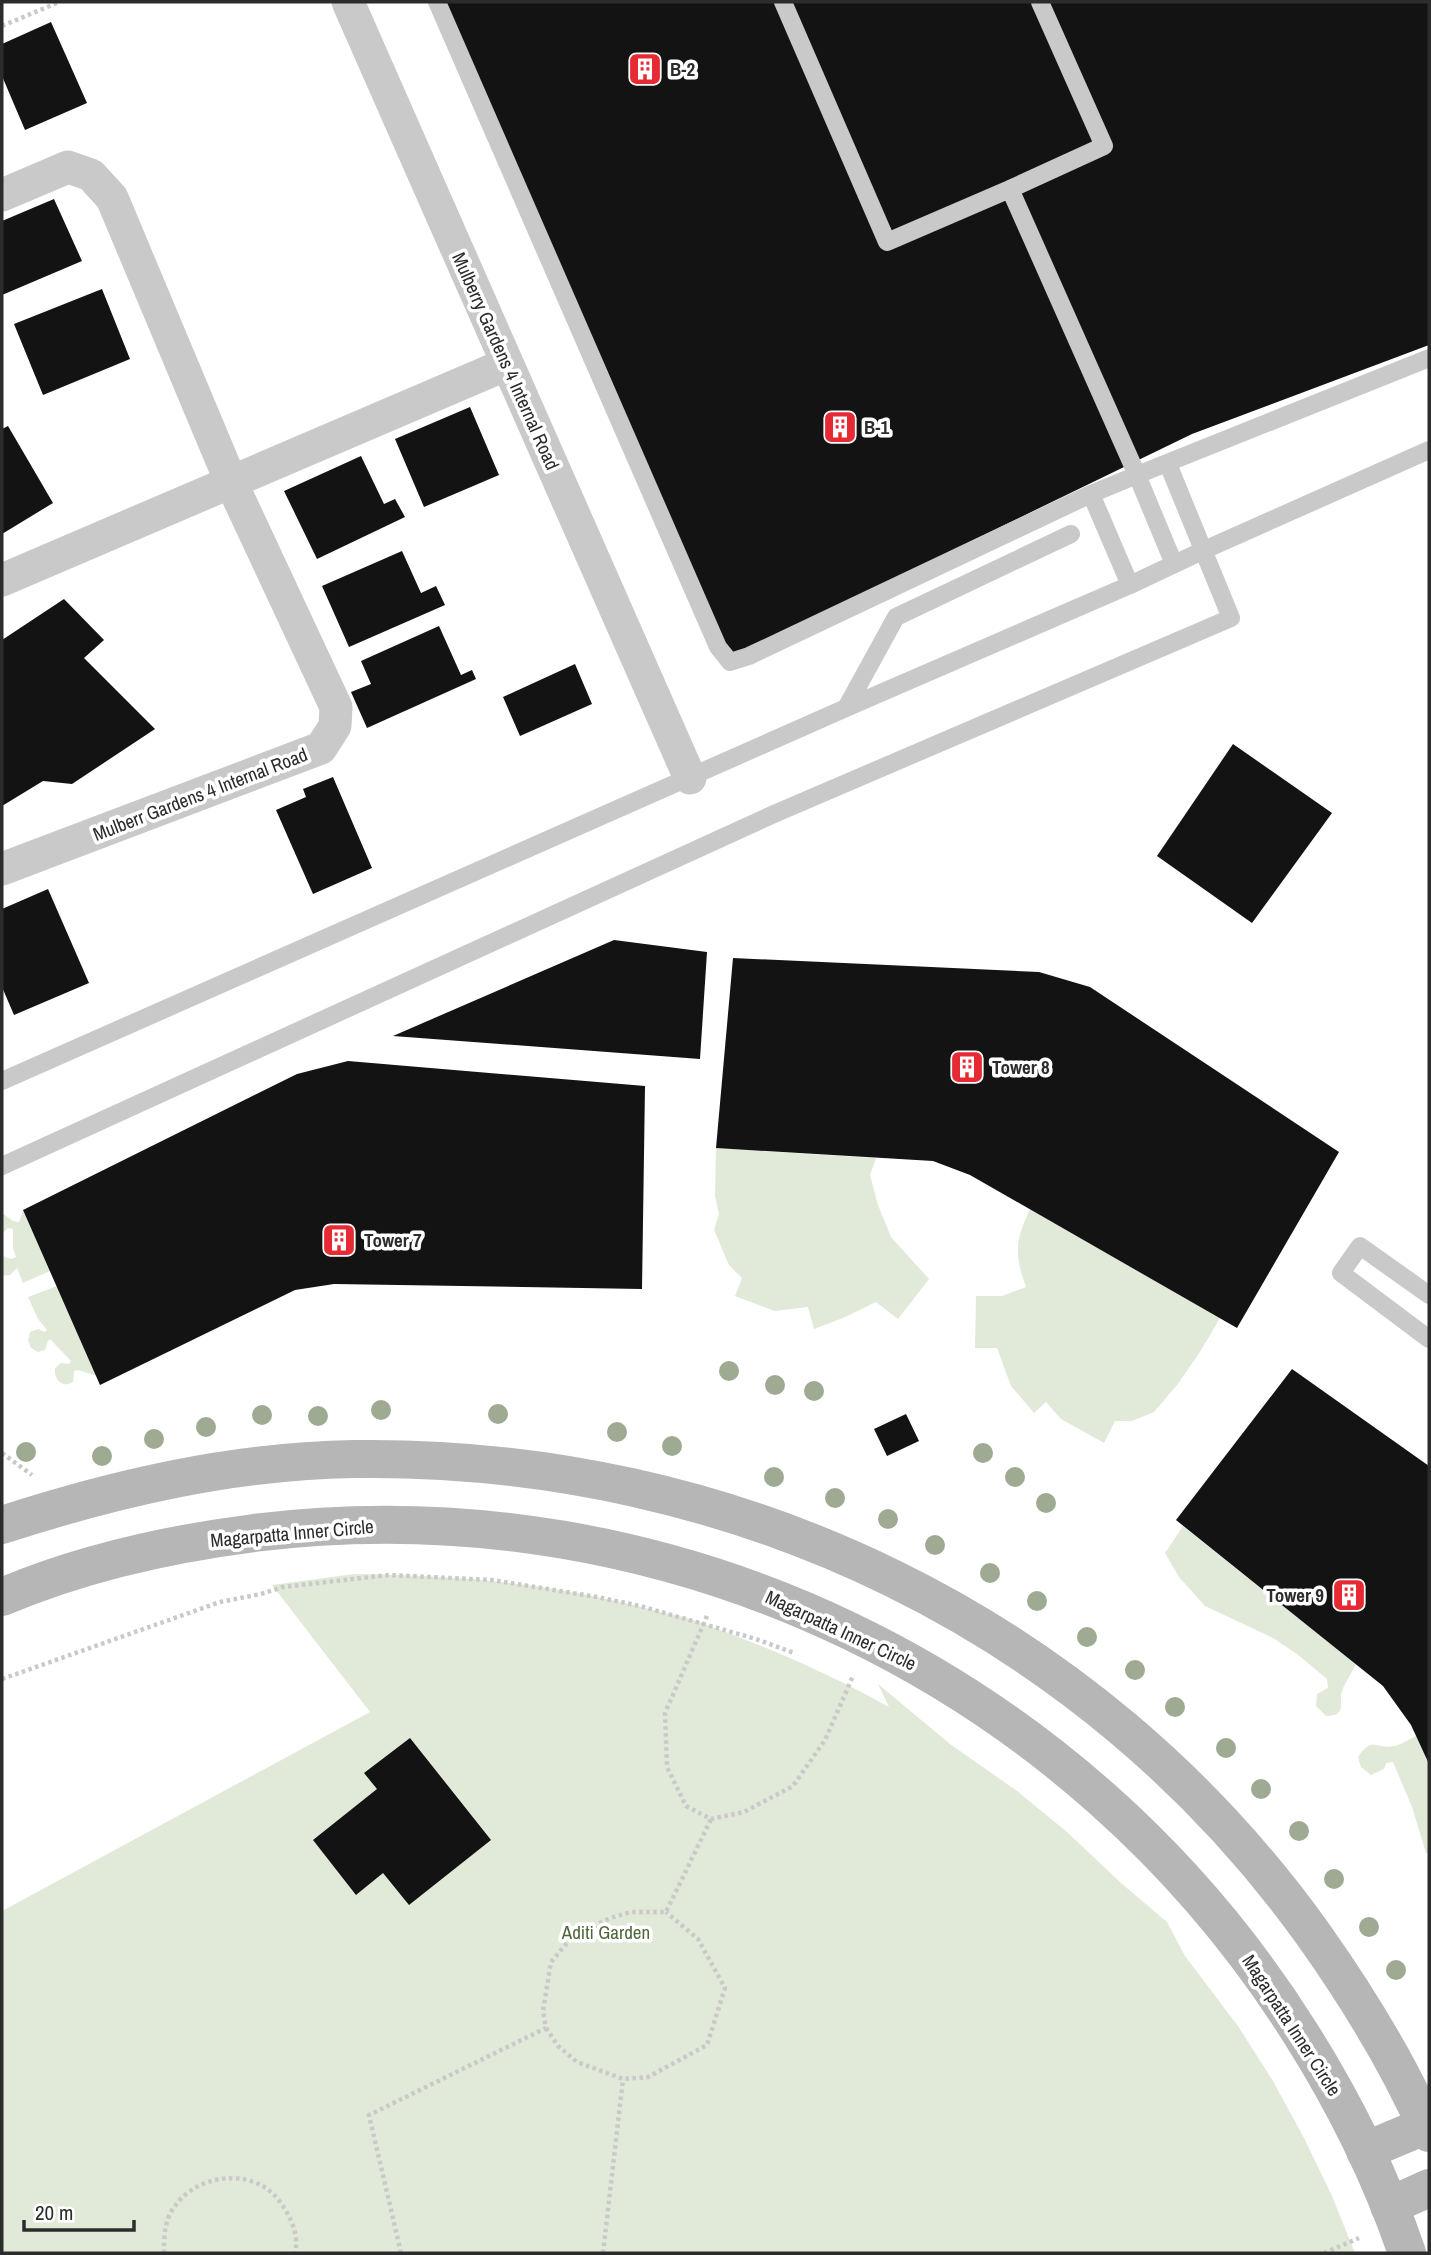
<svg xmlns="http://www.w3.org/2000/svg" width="1431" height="2255" font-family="'Archivo Narrow',sans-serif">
<rect width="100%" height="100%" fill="#fff"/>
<path fill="#e1ead8" d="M716 1148 876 1158 870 1175 878 1205 891 1237 929 1279 898 1319 876 1302 843 1318 814 1329 808 1307 775 1311 735 1296 742 1278 729 1265 714 1230 719 1214 715 1196Z
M1030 1209 1220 1318 1200 1352 1177 1385 1154 1412 1132 1421H1115L1104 1443 1061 1419 1046 1402 1034 1413 1011 1386 997 1348H975L976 1296H1002L1026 1287C1014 1253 1015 1242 1030 1209Z
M23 1210 50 1271 23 1283 17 1268 10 1275 2 1276V1256L11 1259 16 1257 13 1248V1229L8 1228 2 1234V1213L13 1221 19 1222Z
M57 1286 97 1376 78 1370 74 1371 73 1382C61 1389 54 1379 55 1368L61 1363 69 1364 71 1361 50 1339 48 1341 45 1350 38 1352 31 1348 28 1340 30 1332 39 1329 44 1332 47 1330 38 1319 28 1297Z
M1183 1526 1356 1664C1352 1673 1345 1682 1342 1691 1338 1703 1348 1716 1326 1716L1316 1706 1317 1694 1328 1688 1327 1679 1297 1654 1273 1638 1205 1606 1179 1577 1165 1553Z
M354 1574C455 1575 551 1583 649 1609 668 1614 687 1617 705 1624 769 1648 830 1674 889 1707L878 1684 950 1744 1017 1791 1067 1832 1121 1883 1167 1922 1185 1956 1238 2026 1273 2081 1304 2138 1332 2196 1355 2253H2V1911L370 1712 272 1585Z
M1416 1736 1429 1764V1853H1426L1412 1807 1393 1762 1386 1763 1384 1769 1371 1775 1361 1767 1358 1757C1372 1735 1377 1750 1394 1746 1401 1745 1409 1739 1416 1736Z"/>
<path fill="#131313" d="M428 2H1429V345L1192 434 953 550 730 662Z
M51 22 87 103 25 130 2 76V44Z
M54 199 82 261 2 295V221Z
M102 289 130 359 43 395 14 324Z
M470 407 499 475 424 507 395 439Z
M8 426 53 503 2 534V429Z
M361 456 384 504 395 499 405 517 317 559 284 491Z
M402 551 421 593 436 586 445 605 349 647 322 586Z
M64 599 104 640 84 658 155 729 72 784 43 781 2 806V640Z
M439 626 461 675 472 670 476 679 367 728 351 692 371 684 361 661Z
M575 664 592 704 520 736 503 697Z
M1233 744 1332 813 1252 923 1157 856Z
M333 777 372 868 313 894 276 810 306 797 303 789Z
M48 889 89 983 14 1015 2 987V909Z
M614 940 707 952 700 1059 393 1036Z
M733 958 1039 972 1090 987 1339 1152 1237 1328 970 1175 933 1161 716 1148Z
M348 1061 645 1086 642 1289 334 1284 295 1290 100 1385 23 1210 297 1074Z
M1292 1369 1429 1466V1764L1411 1725 1383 1686 1176 1520Z
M906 1414 919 1441 887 1456 874 1429Z
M410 1738 491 1840 409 1905 383 1873 356 1895 313 1840 377 1789 364 1773Z"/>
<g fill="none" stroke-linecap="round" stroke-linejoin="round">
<path stroke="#c9c9c9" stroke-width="4.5" stroke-dasharray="3.5 3.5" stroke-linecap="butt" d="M2 26 59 2
M2 1453 32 1475
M707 1616 665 1713 667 1767 686 1806 711 1819 744 1812 793 1786 825 1740 853 1676
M2 1679 220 1602 261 1594 283 1587 389 1575 492 1580 597 1597 640 1606 756 1639 794 1653
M546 2028 558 2046 577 2062 623 2079 648 2077 707 2045 725 1988 698 1939 666 1912
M164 2253C164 2241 164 2228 169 2216 185 2181 233 2167 266 2188 276 2195 284 2206 289 2217 295 2227 298 2242 295 2253
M401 2253 369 2115 546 2028 543 2011 551 1962 572 1937 610 1918 631 1912H666L711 1819
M603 2253 623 2079
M1324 2253 1359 2238"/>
<path stroke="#c9c9c9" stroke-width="18" d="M437 2 718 647 730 662 749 656 1091 494
M783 2 887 242 1010 189 1137 475 1429 358
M1010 189 1104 146 1040 2
M1071 534 896 617 846 708 1130 585 1202 551 1429 450
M1130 585 1091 494 1137 475 1174 564
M2 1081 846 708
M2 1166 774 814 1231 618 1168 464
M1429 1295 1360 1246 1341 1273 1429 1339"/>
<path stroke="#c9c9c9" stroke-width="33" d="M348 2 690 778
M2 195 68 167 91 175 112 198 231 482 336 707 335 726 321 748 2 869
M2 580 507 364"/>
<path stroke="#b6b6b6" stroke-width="38" d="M2 1525C116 1488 233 1461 354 1459 733 1454 1090 1623 1313 1934 1357 1996 1398 2062 1429 2133
M2 1597C82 1563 168 1544 254 1533 670 1481 1079 1680 1301 2034 1344 2102 1381 2177 1407 2253
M1365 2151 1429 2124
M1389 2206 1429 2188"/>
</g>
<g fill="#9eab92">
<circle cx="729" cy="1371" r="10"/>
<circle cx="775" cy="1385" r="10"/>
<circle cx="814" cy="1391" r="10"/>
<circle cx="381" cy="1410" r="10"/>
<circle cx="498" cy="1414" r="10"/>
<circle cx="262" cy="1415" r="10"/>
<circle cx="318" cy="1416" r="10"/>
<circle cx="206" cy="1427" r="10"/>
<circle cx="617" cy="1432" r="10"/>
<circle cx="154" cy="1439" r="10"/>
<circle cx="672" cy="1446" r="10"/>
<circle cx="26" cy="1452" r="10"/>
<circle cx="983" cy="1453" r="10"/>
<circle cx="102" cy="1456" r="10"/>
<circle cx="774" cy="1477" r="10"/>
<circle cx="1015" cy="1477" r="10"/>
<circle cx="835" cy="1498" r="10"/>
<circle cx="1046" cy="1503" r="10"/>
<circle cx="888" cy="1519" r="10"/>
<circle cx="935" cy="1545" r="10"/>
<circle cx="990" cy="1573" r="10"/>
<circle cx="1037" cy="1601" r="10"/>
<circle cx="1087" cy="1637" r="10"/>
<circle cx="1135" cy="1670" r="10"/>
<circle cx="1175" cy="1707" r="10"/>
<circle cx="1226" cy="1748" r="10"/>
<circle cx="1261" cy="1789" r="10"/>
<circle cx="1299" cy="1831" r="10"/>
<circle cx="1334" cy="1879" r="10"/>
<circle cx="1369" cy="1927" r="10"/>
<circle cx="1396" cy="1970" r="10"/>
</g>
<defs>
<g id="building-square" transform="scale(1.75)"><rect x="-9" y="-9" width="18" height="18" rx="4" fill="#e62a34" stroke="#fff"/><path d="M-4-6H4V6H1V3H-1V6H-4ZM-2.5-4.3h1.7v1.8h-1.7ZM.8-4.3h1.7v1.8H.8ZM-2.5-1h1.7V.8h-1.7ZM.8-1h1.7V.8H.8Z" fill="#fff"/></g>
</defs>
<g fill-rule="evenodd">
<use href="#building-square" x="645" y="69"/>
<use href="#building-square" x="840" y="427"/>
<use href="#building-square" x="967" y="1067"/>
<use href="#building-square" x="339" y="1240"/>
<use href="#building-square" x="1349" y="1595"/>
</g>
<g text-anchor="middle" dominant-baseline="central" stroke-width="7" stroke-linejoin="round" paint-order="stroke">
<g font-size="19" font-weight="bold" fill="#2c2c2c" stroke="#fff" text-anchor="start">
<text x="670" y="69">B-2</text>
<text x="864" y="427">B-1</text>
<text x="992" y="1067">Tower 8</text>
<text x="364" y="1240">Tower 7</text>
<text x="1324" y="1595" text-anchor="end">Tower 9</text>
</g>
<g font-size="19" fill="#2c2c2c" stroke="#fff">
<text transform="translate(506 361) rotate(66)">Mulberry Gardens 4 Internal Road</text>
<text transform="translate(200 794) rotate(-21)">Mulberr Gardens 4 Internal Road</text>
<text transform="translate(292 1533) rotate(-5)">Magarpatta Inner Circle</text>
<text transform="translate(841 1630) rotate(25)">Magarpatta Inner Circle</text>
<text transform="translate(1292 2025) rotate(57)">Magarpatta Inner Circle</text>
</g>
<g font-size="19" fill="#4e6739" stroke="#fff">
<text x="606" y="1932">Aditi Garden</text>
</g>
</g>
<rect width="1431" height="2255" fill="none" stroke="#2c2c2c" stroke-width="7"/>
<path d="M24 2220v10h110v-10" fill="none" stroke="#2c2c2c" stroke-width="3.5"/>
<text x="35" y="2220" font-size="21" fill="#2c2c2c" stroke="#ffffff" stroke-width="5" paint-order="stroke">20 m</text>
</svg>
